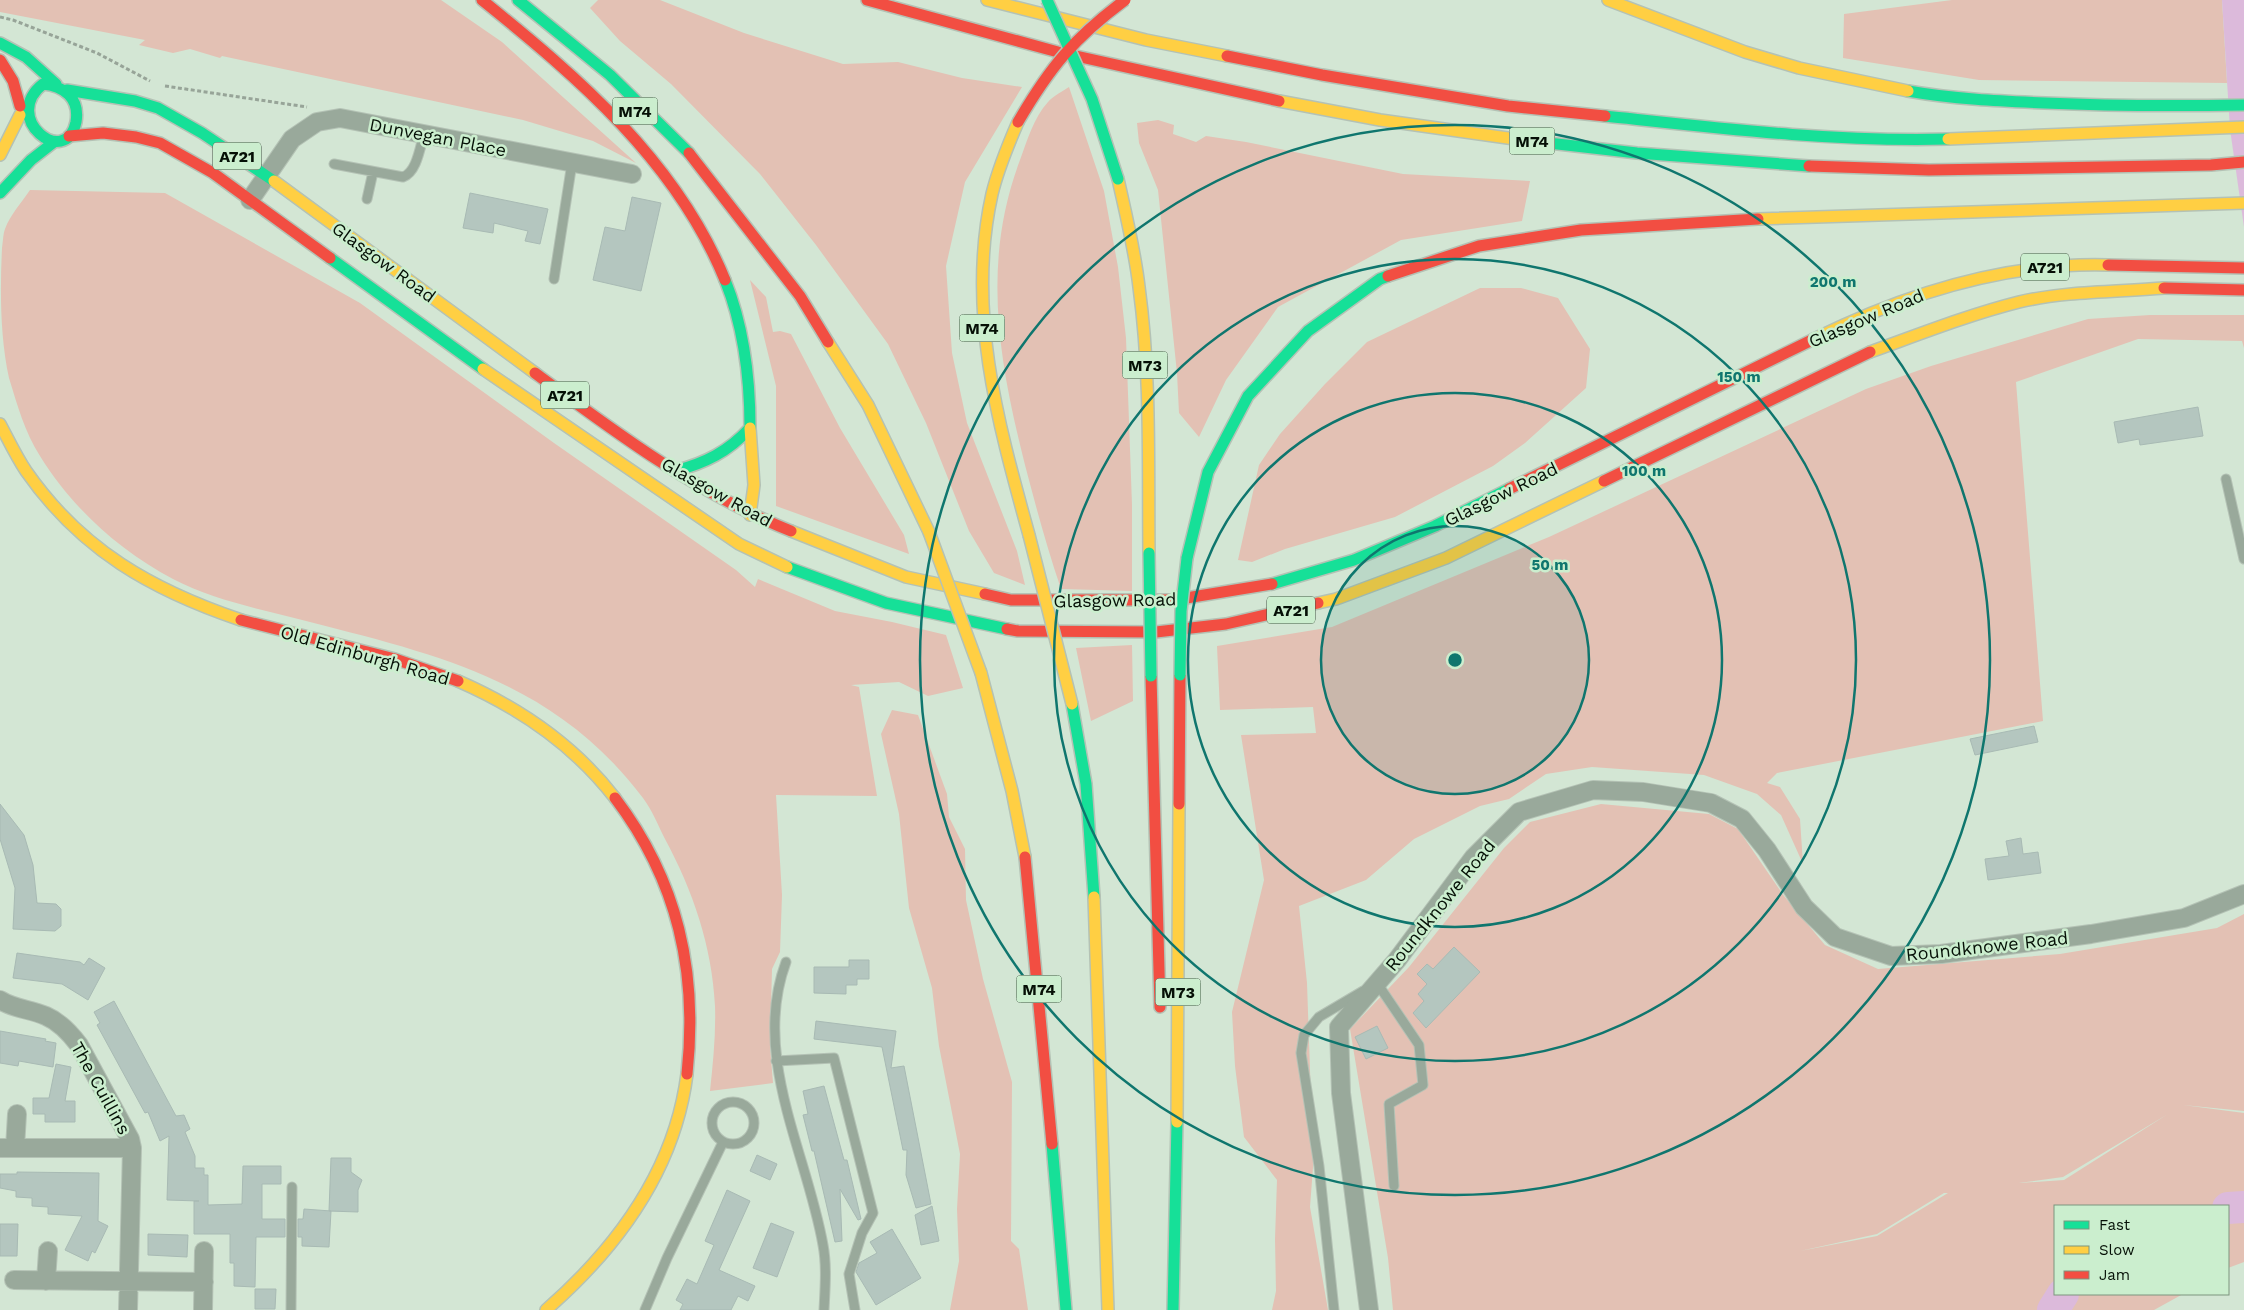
<svg xmlns="http://www.w3.org/2000/svg" width="2244" height="1310" font-family="'Work Sans',sans-serif">
<rect width="100%" height="100%" fill="#d3e6d4"/>
<path fill="#e3c1b4" fill-rule="evenodd" d="M0 0H441L502 42 636 163 593 141 523 120 222 56 220 58 190 49 173 53 139 45 145 40 0 12Z
M598 0H660L744 33 843 64 898 62 962 78 1022 87 965 182 946 266 952 353 967 423 1017 551 1025 585 994 573 969 531 926 423 888 344 816 245 760 174 671 84 620 41 590 8Z
M1952 0H2222L2227 83 1979 80 1843 58 1844 14Z
M1069 87 1104 191 1118 267 1126 338 1132 505V591L1061 589C1047 548 1036 507 1025 465 999 362 981 263 1020 160 1027 141 1034 117 1048 102 1053 96 1063 91 1069 87Z
M1158 120 1174 125 1173 134 1196 142 1206 136 1246 142 1403 174 1530 181 1522 221 1401 240 1278 307 1226 380 1199 437 1179 413 1177 373 1158 190 1139 143 1137 123Z
M30 190 165 193 360 303 554 443 736 570 755 587 758 579 835 611 892 622 946 635 963 688 928 696 899 682 851 685 859 687 877 796 776 795 782 895 780 952 772 969 770 1046 773 1083 710 1091C713 1063 716 1034 715 1006 712 946 693 891 665 839 658 825 652 810 643 798 556 683 443 656 310 622 265 610 215 601 173 579 120 551 72 508 40 456 25 433 17 404 9 378 0 337 0 290 2 248 3 242 3 234 5 229 10 215 22 202 30 190Z
M750 280 766 297 773 332 780 331 791 334 840 428 904 535 909 554 776 506V386Z
M1480 288H1521L1558 298 1590 349 1586 388 1525 443 1493 466 1395 517 1285 549 1252 562 1238 560 1259 465 1280 434 1325 384 1367 342Z
M2150 315H2244V348L2242 341 2138 339 2016 382 2043 721 1777 773 1767 783 1780 787 1800 819 1803 864 1781 815 1757 794 1704 775 1592 767 1546 774 1509 799 1480 806 1414 839 1366 880 1299 906 1307 983 1311 1099 1316 1128 1310 1207 1328 1310H1272L1276 1291 1275 1239 1277 1180 1244 1137 1235 1066 1232 1012 1264 880 1241 735 1316 733 1313 707 1220 710 1217 646 1332 627 1549 537 1866 389 1931 366 2088 319Z
M1132 645 1133 701 1091 721 1076 648Z
M892 710 918 715 947 794 949 817 965 849 966 900 983 979 1012 1082 1011 1241 1019 1249 1028 1310H950L959 1261 957 1209 960 1154 939 1046 932 988 909 908 899 814 881 734Z
M1601 804 1709 814 1738 829 1784 896 1825 945 1878 969 2060 954 2217 928 2244 914V1111L2183 1105 2244 1113V1262L2228 1268V1206H2055V1294H2183L2154 1310H1393L1388 1258 1350 1029 1409 967 1504 848 1530 822ZM2168 1114 2064 1180 2019 1183 2063 1177ZM1944 1193H1948L1877 1236 1800 1251 1877 1234Z"/>
<path fill="#dcbadb" d="M2222 0H2244V227L2230 129Z"/>
<g fill="none" stroke-linecap="round" stroke-linejoin="round">
<path stroke="#dcbadb" stroke-width="32" d="M2228 1208 2244 1207
M2053 1310 2063 1294"/>
</g>
<path fill="#b4c6bf" stroke="#a8bab4" d="M470 193 548 209 540 244 525 241 528 231 494 223 493 233 463 228Z
M632 197 661 203 641 291 593 280 605 227 625 231Z
M2198 407 2203 436 2140 445 2139 439 2118 443 2114 422Z
M2034 726 2038 742 1975 755 1970 739Z
M0 804 24 835 33 865 37 903 56 904 61 909V926L55 931 13 929 15 888 0 839Z
M2021 838 2023 854 2038 852 2041 873 1988 880 1985 859 2009 856 2006 841Z
M1454 947 1480 972 1426 1028 1413 1013 1424 1001 1418 994 1427 984 1417 974 1427 964 1433 969Z
M17 953 80 962 84 965 89 958 105 968 88 1000 62 984 13 978Z
M849 960H869V979H857V985H846V994L814 993V967H849Z
M114 1001 176 1116 184 1115 190 1129 185 1132 195 1156V1168H204V1175H208V1205L242 1204 243 1166H281V1184H262V1219H285V1237H256L255 1287 234 1286V1263H230V1234H194V1201H199L167 1200 169 1136 160 1141 148 1112 145 1113 97 1025 100 1023 94 1012Z
M816 1021 896 1031 891 1068 904 1066 931 1204 916 1208 906 1175 907 1150H903L882 1047 814 1039Z
M1377 1026 1388 1048 1366 1059 1355 1037Z
M0 1031 46 1039 45 1041 56 1043 53 1067 19 1061 18 1066 0 1063Z
M56 1064 71 1067 65 1101H75V1122H45V1114H33V1098H49Z
M824 1086 844 1160H847L861 1219 858 1220 840 1189 842 1241 835 1242 814 1151H812L803 1115 808 1114 803 1091Z
M757 1155 777 1164 770 1180 750 1171Z
M331 1158H351V1172L362 1180 358 1190V1212L329 1211Z
M17 1172 99 1173 98 1221 108 1226 95 1253 92 1251 88 1261 65 1250 82 1216 48 1214V1207L32 1206V1198L16 1197V1191L0 1188V1174H17Z
M727 1190 750 1201 719 1270 755 1286 748 1301 738 1296 731 1310H680L683 1304 676 1300 687 1279 697 1284 714 1245 705 1241Z
M932 1206 939 1241 921 1245 915 1215Z
M304 1209 331 1211 329 1247 302 1246V1237H298V1219H303Z
M771 1223 794 1232 777 1277 753 1268Z
M0 1224H18L17 1256H0Z
M892 1229 921 1278 876 1305 856 1272 859 1263 877 1253 870 1242Z
M148 1234 188 1235 187 1257 148 1255Z
M255 1289H276L275 1309H255Z"/>
<g fill="none" stroke-linecap="round" stroke-linejoin="round">
<g stroke="#b4c2b5" stroke-width="11">
<path id="lane" d="M334 164 403 177C417 172 420 147 424 134
M367 199 373 172
M554 279 572 163
M2226 479 2244 559
M786 962C751 1056 807 1153 823 1245 827 1266 825 1289 824 1310
M1375 984 1377 983 1419 1045 1423 1085 1389 1104 1394 1186
M776 1061 834 1058 873 1213 862 1233 849 1274 855 1310
M712 1123a21 21 0 1 1 42 0a21 21 0 1 1-42 0Z
M291 1310 292 1187
M645 1310 667 1258 723 1142
M1334 1310 1319 1166 1301 1053 1304 1035 1319 1017 1363 991"/>
</g>
<g stroke="#b4c2b5" stroke-width="20">
<path id="street" d="M250 200 292 139 317 122 340 118 632 174
M0 1000C14 1009 30 1009 46 1016 60 1022 70 1033 79 1045L130 1139 132 1148 128 1310
M0 1148H132
M15 1148 17 1114
M14 1280 204 1282
M46 1281 48 1251
M203 1310 204 1251
M1369 1310 1341 1093 1339 1027 1397 960 1474 857 1519 812 1593 790 1643 792 1711 803 1742 819 1767 850 1804 907 1835 937 1891 956 1941 954 2091 934 2184 918 2244 894"/>
</g>
<g stroke="#b4c2b5" stroke-width="14">
<path id="fast" d="M518 0 610 75 689 153
M0 43 26 57 56 84
M43 84C64 86 80 98 76 122 66 170 0 118 43 84Z
M67 90 135 101 158 108 202 133 274 181
M1908 91C1953 99 1999 101 2045 103 2111 106 2177 106 2244 105
M1605 116C1718 128 1833 142 1948 139
M1522 140 1637 153 1809 166
M0 193 31 160 54 142
M330 258 483 369
M675 471C705 463 728 452 750 428 750 377 744 327 725 280
M1187 558 1208 472 1248 396 1308 331 1380 279 1388 276
M787 567 886 603 1007 629
M1272 584 1354 560 1435 526 1509 489
M1072 704 1086 784 1094 897
M1052 1144 1066 1310
M1173 1310 1177 1122"/>
</g>
<g stroke="#b4c2b5" stroke-width="14">
<path id="slow" d="M987 0 1146 40 1227 56
M1608 0 1745 52 1799 68 1908 91
M1279 101 1380 120 1522 140
M1018 122C1008 145 998 169 992 194 966 310 998 423 1029 535
M1948 139 2244 127
M0 155 20 115
M1118 179C1126 215 1135 251 1139 287 1151 375 1148 464 1149 553
M274 181 535 373
M1758 219 2244 203
M1814 339C1905 294 2005 262 2108 265
M828 342 868 405 929 532
M1870 352C1920 334 1968 315 2019 302 2066 291 2117 292 2164 288
M483 369 739 544 787 567
M0 424C8 439 16 456 26 471 81 550 152 590 241 620
M750 428 754 485 750 515
M791 531 906 577 985 594
M1318 603 1336 599 1446 558 1604 481
M981 673 1012 791 1025 857
M458 681C520 708 574 745 615 798
M1094 897 1108 1310
M1177 1122 1179 804
M546 1310C617 1248 675 1169 687 1074"/>
</g>
<g stroke="#b4c2b5" stroke-width="14">
<path id="jam" d="M482 0C579 78 677 162 725 280
M867 0 1058 52 1279 101
M1227 56 1322 75 1508 106 1605 116
M0 60 13 81 20 106
M69 136 103 133 136 137 160 143 213 173 330 258
M689 153 800 296 828 342
M1809 166 1929 170 2211 165 2244 162
M2108 265 2244 268
M1388 276 1479 246 1581 230 1758 219
M2164 288 2244 290
M535 373C615 432 698 494 791 531
M1604 481 1870 352
M1509 489 1814 339
M985 594 1011 600H1174L1272 584
M241 620 395 659 458 681
M1007 629 1018 631 1156 632 1226 624 1318 603
M1151 676 1160 1007
M615 798C678 881 698 972 687 1074
M1179 804 1180 675
M1025 857 1052 1144"/>
</g>
<path stroke="#97a498" stroke-width="3" stroke-dasharray="4 2.5" stroke-linecap="butt" d="M0 17 13 20 97 53 150 81
M165 86 307 107"/>
<use href="#lane" stroke="#99a99b" stroke-width="9"/>
<use href="#street" stroke="#99a99b" stroke-width="18"/>
<use href="#fast" stroke="#16e098" stroke-width="11"/>
<use href="#slow" stroke="#ffcf43" stroke-width="11"/>
<use href="#jam" stroke="#f24e42" stroke-width="11"/>
<g stroke="#b4c2b5" stroke-width="14" stroke-linecap="butt">
<path id="fast-bridge" d="M1047 0 1092 99 1118 179
M1149 553 1151 676
M1180 675 1181 611 1187 558"/>
</g>
<g stroke="#b4c2b5" stroke-width="14" stroke-linecap="butt">
<path id="slow-bridge" d="M929 532 981 673
M1029 535 1072 704"/>
</g>
<g stroke="#b4c2b5" stroke-width="14" stroke-linecap="butt">
<path id="jam-bridge" d="M1018 122C1050 67 1074 38 1125 0"/>
</g>
<use href="#fast-bridge" stroke="#16e098" stroke-width="11"/>
<use href="#slow-bridge" stroke="#ffcf43" stroke-width="11"/>
<use href="#jam-bridge" stroke="#f24e42" stroke-width="11"/>
</g>
<circle cx="1455" cy="660" r="134" fill="#0f766e" fill-opacity=".12"/>
<g fill="none" stroke="#0f766e" stroke-width="2.5">
<circle cx="1455" cy="660" r="134"/>
<circle cx="1455" cy="660" r="267"/>
<circle cx="1455" cy="660" r="401"/>
<circle cx="1455" cy="660" r="535"/>
</g>
<g text-anchor="middle" dominant-baseline="central" stroke-width="5" stroke-linejoin="round" paint-order="stroke">
<g fill="#cbeece" stroke="#405342" stroke-width="1">
<rect x="612.5" y="97.5" width="45" height="27" rx="4"/>
<rect x="1509.5" y="127.5" width="45" height="27" rx="4"/>
<rect x="213" y="142.5" width="48" height="27" rx="4"/>
<rect x="2021" y="253.5" width="48" height="27" rx="4"/>
<rect x="959.5" y="314.5" width="45" height="27" rx="4"/>
<rect x="1122.5" y="351.5" width="45" height="27" rx="4"/>
<rect x="541" y="381.5" width="48" height="27" rx="4"/>
<rect x="1267" y="596.5" width="48" height="27" rx="4"/>
<rect x="1016.5" y="975.5" width="45" height="27" rx="4"/>
<rect x="1155.5" y="978.5" width="45" height="27" rx="4"/>
</g>
<g font-size="16" font-weight="bold" fill="#051006">
<text x="635" y="111">M74</text>
<text x="1532" y="141">M74</text>
<text x="237" y="156">A721</text>
<text x="2045" y="267">A721</text>
<text x="982" y="328">M74</text>
<text x="1145" y="365">M73</text>
<text x="565" y="395">A721</text>
<text x="1291" y="610">A721</text>
<text x="1039" y="989">M74</text>
<text x="1178" y="992">M73</text>
</g>
<g font-size="18" fill="#051006" stroke="#cbeece">
<text transform="translate(438 137) rotate(11)">Dunvegan Place</text>
<text transform="translate(384 262) rotate(36)">Glasgow Road</text>
<text transform="translate(1866 318) rotate(-23)">Glasgow Road</text>
<text transform="translate(717 492) rotate(29)">Glasgow Road</text>
<text transform="translate(1501 494) rotate(-26)">Glasgow Road</text>
<text transform="translate(1115 600) rotate(-1)">Glasgow Road</text>
<text transform="translate(365 655) rotate(16)">Old Edinburgh Road</text>
<text transform="translate(1440 905) rotate(-51)">Roundknowe Road</text>
<text transform="translate(1987 946) rotate(-6)">Roundknowe Road</text>
<text transform="translate(101 1088) rotate(61)">The Cuillins</text>
</g>
</g>
<circle cx="1455" cy="660" r="8" fill="#0f766e" stroke="#cbeece" stroke-width="2.5"/>
<g font-size="15" text-anchor="middle" font-weight="bold" fill="#0f766e" stroke="#cbeece" stroke-width="5" stroke-linejoin="round" paint-order="stroke">
<text x="1833" y="287">200 m</text>
<text x="1739" y="382">150 m</text>
<text x="1644" y="476">100 m</text>
<text x="1550" y="570">50 m</text>
</g>
<rect x="2054" y="1205" width="175" height="90" fill="#cbeece" stroke="#7c957e"/>
<rect x="2064" y="1221" width="25" height="8" fill="#16e098" stroke="#7c957e"/>
<text x="2099" y="1230" font-size="15" fill="#051006">Fast</text>
<rect x="2064" y="1246" width="25" height="8" fill="#ffcf43" stroke="#7c957e"/>
<text x="2099" y="1255" font-size="15" fill="#051006">Slow</text>
<rect x="2064" y="1271" width="25" height="8" fill="#f24e42" stroke="#7c957e"/>
<text x="2099" y="1280" font-size="15" fill="#051006">Jam</text>
</svg>
